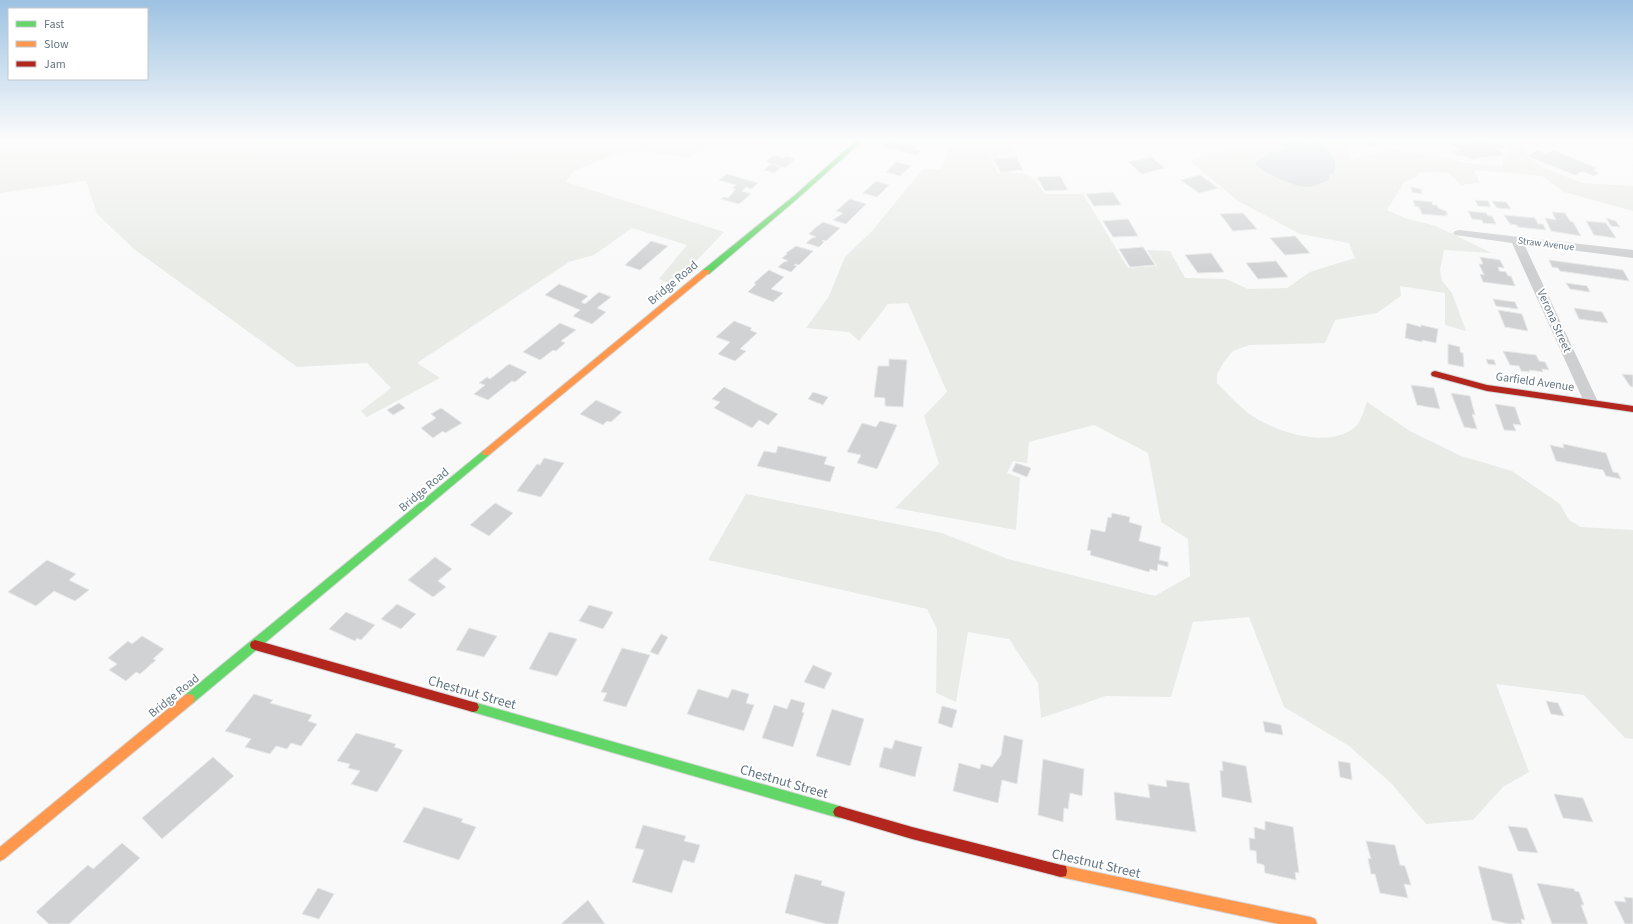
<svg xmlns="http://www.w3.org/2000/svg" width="1633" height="924" font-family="'Source Sans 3',sans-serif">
<rect width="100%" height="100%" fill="#f9f9f9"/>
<path fill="#e8ebe6" d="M0 140H714L689 158 646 151 619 153 573 171 566 182 724 232 673 285 659 279 687 245 632 228 594 255 569 262 417 363 440 378 367 417 361 411 391 388 367 363 297 367 134 249 97 214 86 181 0 193Z
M953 140H1008L1013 153 990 156 998 173C1025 173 1029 169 1045 194H1083L1128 268 1157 266 1147 250 1170 251 1185 278 1226 279 1248 289 1287 288 1310 272 1355 258 1349 243 1300 234 1238 201 1190 161 1224 150 1249 140H1346L1351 162 1363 156 1395 150 1441 157 1465 163 1503 166V158L1508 155 1509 142 1520 140 1528 147 1524 155 1544 168 1583 183 1633 186V211L1564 192 1542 176 1474 170 1480 183 1461 185 1448 173 1419 172 1415 178 1405 181 1387 210 1405 218 1436 226 1492 253 1444 250 1440 270 1442 281 1452 293 1466 331 1445 325V293L1400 286 1401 296 1377 313 1335 320 1325 343 1249 345 1233 351 1224 362 1217 374V383C1227 394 1237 404 1248 413 1274 432 1328 450 1355 427 1361 423 1364 409 1367 402L1410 431 1461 456 1512 471 1560 504 1569 520 1581 527 1633 530V739L1625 738 1584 695 1496 684 1529 772 1503 787 1473 820 1426 824 1391 783 1349 746 1284 707 1249 617 1193 622 1171 697 1106 696 1041 718 1038 683 1009 639 968 632 956 702 936 693 937 629 927 609 708 560 746 494 942 533 1008 559 1155 596 1190 576 1188 539 1161 522 1148 453 1094 425 1029 442 1027 463 1013 461 1007 473 1020 478 1016 530 895 508 939 464 924 416 947 392 908 303 888 304 859 341 849 332 806 328 829 296 845 257 871 232 923 169 940 170Z"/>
<path fill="#ced6d9" d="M1298 140C1314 142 1344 151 1333 173L1329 175V180C1323 182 1314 187 1308 187 1292 186 1268 175 1256 165L1255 163C1264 155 1272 151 1284 151L1285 149 1283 142Z"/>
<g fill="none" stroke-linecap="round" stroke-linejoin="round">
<path stroke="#ced6d9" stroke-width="4" d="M1308 147 1323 140"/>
</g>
<path fill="#d0d2d3" stroke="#e8e8e8" d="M891 140 915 146 917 147 915 149 921 151 917 155 884 147Z
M1368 140 1377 142V146L1367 145Z
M1487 140 1492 143 1497 142 1505 147 1496 149 1505 155 1470 159 1463 155 1459 156 1452 151 1460 150 1451 144Z
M1537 150 1546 154 1553 150 1597 168 1593 170 1599 173 1594 176 1582 171 1575 175 1527 156Z
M773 155 784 158 786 156 795 159 785 168 766 162Z
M1016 157 1023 170 1001 172 993 159Z
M1151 157 1165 168 1142 174 1128 162Z
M896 162 911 166 900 176 886 172Z
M771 164 781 167 774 173 764 170Z
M727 174 758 183 751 189 746 187 742 191 751 194 739 204 721 199 724 197 728 198 736 189 732 188 736 185 719 180Z
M1200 175 1218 188 1199 193 1181 180Z
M1060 176 1068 190 1045 191 1037 177Z
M876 181 889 185 877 197 863 193Z
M1411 187 1421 189 1422 194 1412 192Z
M1113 192 1121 205 1094 206 1086 194Z
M850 199 866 204 846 224 833 220 843 213 836 211Z
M1413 200 1432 202 1433 205H1437L1438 208 1446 211 1448 215 1445 214 1446 216 1422 214 1419 207 1415 206Z
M1475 200 1488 201 1491 207 1478 206Z
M1492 201 1506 202 1511 209 1497 208Z
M1468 211 1486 213 1488 216H1492L1496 224 1483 223 1482 220 1472 219Z
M1552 212 1565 213 1570 221 1573 222 1581 236 1551 231 1545 218 1556 220Z
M1243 213 1257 229 1233 231 1220 214Z
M1504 215 1535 218 1538 224H1543L1546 230 1518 227 1517 225 1510 224Z
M1606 218 1616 221 1620 227 1611 226Z
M1128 219 1138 236 1113 237 1103 221Z
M1586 221 1606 223 1616 238 1594 235Z
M823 222 840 228 826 241 823 240 822 241 824 242 819 247 806 243 812 238 816 237 809 234 817 226H818Z
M1295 236 1310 253 1285 255 1270 238Z
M651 241 668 246 640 270 625 265Z
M796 246 813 251 799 265 796 264 794 265 797 266 791 272 778 267 784 262 788 261 782 258 787 254 786 253Z
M1143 247 1155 265 1130 267 1119 249Z
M1211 253 1224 272 1198 273 1185 255Z
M1480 257 1500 260 1504 268 1498 267 1499 271 1506 272 1508 276H1511L1515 286 1483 282 1480 274 1484 275 1479 264H1483Z
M1549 260 1623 270 1629 281 1560 271 1558 268 1552 267Z
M1276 261 1288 277 1258 279 1246 263Z
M769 270 784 277 771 289 783 293 773 302 748 292 756 284 754 283Z
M1566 283 1587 286 1590 292 1570 289Z
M559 284 588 296 581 302 585 304 599 292 611 297 597 308 606 312 592 324 573 316 580 310 545 295Z
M1493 299 1515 302 1518 309 1496 306Z
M1574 308 1602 312 1608 323 1579 319Z
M1498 310 1522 314 1528 331 1505 327Z
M734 321 752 328 750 330 757 333 740 349 746 351 735 361 718 354 730 342 716 337Z
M560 323 576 330 561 341 565 343 556 351 553 350 540 360 523 352Z
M1407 323 1421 327V325L1438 329 1436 343 1422 340V342L1405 338Z
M1448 344 1460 347V352L1463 353 1464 367 1448 364Z
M1503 351 1536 355 1539 361 1545 362 1549 370 1542 369 1543 372 1529 370 1530 372 1521 371 1519 366 1510 365Z
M889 359 907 360 903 407 885 406V398L874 397 878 366H889Z
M1486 359 1494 360 1496 365 1488 364Z
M509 364 527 372 515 382 512 381 488 400 474 394 485 385 479 383 487 377 490 379Z
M1622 374 1633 375V387L1630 386Z
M1411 385 1434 388 1440 409 1417 405Z
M724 387 752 401H751L778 414 768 425 759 420 752 428 714 408 720 402 712 399Z
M813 392 828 397 823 405 808 399Z
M1451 393 1470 396 1475 415 1472 414 1477 429 1464 427Z
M596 400 622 412 611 422 607 421 603 425 580 414Z
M399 403 405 408 393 415 387 410Z
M1495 404 1515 407 1521 425 1513 424 1516 431 1504 430Z
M441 408 462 423 445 433 443 431 433 438 421 428 436 418 431 414Z
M880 421 897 425 877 469 857 463 861 455 847 452 862 423 876 427Z
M1563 444 1606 453 1613 472 1618 473 1621 479 1606 476 1603 470 1556 461 1550 445 1564 448Z
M778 446 827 457 824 464 835 467 830 482 757 466 764 451 776 453Z
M544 458 564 463 541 497 517 491 537 464 540 465Z
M1016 463 1031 468 1027 477 1012 471Z
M495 503 513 513 489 536 470 525Z
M1112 513 1130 517 1129 522 1142 526 1139 541 1161 547 1159 560 1168 562V567L1158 564 1157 571 1150 569 1149 572 1090 555 1091 551 1087 550 1091 529 1105 532 1108 517 1111 518Z
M435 557 452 569 438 581 446 587 433 597 408 580Z
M47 560 76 574 69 580 89 590 75 601 54 591 36 606 8 592Z
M397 604 416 614 401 629 381 619Z
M589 605 613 612 603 629 579 621Z
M346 612 375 625 361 640 357 638 355 641 329 629Z
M469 628 497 636 484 657 456 650Z
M549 632 577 639 557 676 529 669Z
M661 634 668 637 658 655 650 652Z
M142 636 164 649 153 659 156 660 140 674 136 672 126 681 109 670 117 664 108 658 128 641 132 644Z
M622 648 650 655 626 707 603 701 607 693 601 692Z
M813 665 832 673 824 689 804 682Z
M698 689 728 698 732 689 749 694 746 703 754 705 744 731 687 714Z
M254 694 273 700 270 703 312 715 308 721 317 724 301 746 291 743 287 749 276 746 270 754 245 747 251 739 225 731Z
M791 699 805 703 802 712 804 713 793 747 762 738 774 705 787 709Z
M1546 701 1558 703 1564 716 1551 714Z
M942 706 957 710 952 728 938 723Z
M832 709 864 719 850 766 816 756Z
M1263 721 1281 725 1283 735 1265 732Z
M356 733 396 744 394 747 403 750 377 792 351 784 360 771 348 768 350 764 337 761Z
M1004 735 1023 740 1017 784 1002 780 998 803 953 791 959 763 980 769 981 764 992 767 1001 755Z
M895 740 922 747 915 777 879 767 884 747 892 749Z
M213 757 234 776 162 839 142 818Z
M1043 759 1084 769 1082 796 1070 793 1068 809 1064 808 1063 822 1038 815Z
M1222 761 1246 766 1252 803 1222 797 1220 770 1223 771Z
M1338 761 1350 763 1352 780 1340 777Z
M1166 780 1189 783 1196 832 1116 820 1114 792 1150 798 1148 784 1167 787Z
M1554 794 1583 798 1593 822 1563 818Z
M424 807 463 819 461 822 476 827 459 860 403 842Z
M1265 821 1293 827 1299 873 1295 872 1296 880 1265 873 1264 865 1257 863 1256 851 1250 850 1249 838 1255 839 1254 827 1265 830Z
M643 825 686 836 684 841 700 845 694 863 683 860 672 893 632 882 644 850 635 848Z
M1508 826 1527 828 1538 853 1518 851Z
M1366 841 1395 845 1400 865 1405 866 1411 885 1404 884 1408 898 1380 893 1375 874H1371L1368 858 1371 859Z
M122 843 140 858 69 924H49L36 912 88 865 93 869Z
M1478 866 1512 874 1525 920 1521 919 1522 924 1517 923V924H1509L1492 920Z
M795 874 822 881 821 885 845 892 838 924H826L785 913Z
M1537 883 1574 889 1575 891 1579 892 1584 905H1581L1588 924H1552Z
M318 888 334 894 319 919 302 914Z
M1624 897 1633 898V924H1625L1614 901 1626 902Z
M588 900 605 924H561Z"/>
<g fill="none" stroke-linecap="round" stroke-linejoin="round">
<g stroke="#d5d6d7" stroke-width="2">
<path id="fast" d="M857 140H863L798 198 709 274H703V270L794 196Z
M486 450 490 453 489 455 193 703 189 704 185 703 183 699 185 695 483 451Z
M473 702 839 806 843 808 845 812 843 816 839 818 473 712 469 711 467 707 469 703Z"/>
</g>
<g stroke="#d5d6d7" stroke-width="2">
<path id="slow" d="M703 270H709L710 272 489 455H483L482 453 483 451Z
M189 694 193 695 195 699 193 703 4 859 0 861V847L185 695Z
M1061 865 1310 917 1315 919 1317 924H1279L1061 877 1056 876 1055 871 1056 866Z"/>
</g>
<g stroke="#d5d6d7" stroke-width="2">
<path id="jam" d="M1435 371 1487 385 1633 406V412L1487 391 1432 376 1431 374 1432 372Z
M255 640 473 702 477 703 479 707 477 711 473 712 255 650 251 648 250 645 251 642Z
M839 806 912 827 1061 865 1066 866 1067 871 1066 876 1061 877 912 839 835 816 833 812 835 808Z"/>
</g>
<path fill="#cecfd0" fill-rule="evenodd" d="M1459 230 1633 250V258L1524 244 1598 402 1596 405 1591 407 1586 405 1584 402 1512 243 1455 235 1453 233 1455 231Z"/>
<use href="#fast" fill="#63d668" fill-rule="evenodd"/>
<use href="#slow" fill="#ff974d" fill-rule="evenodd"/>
<use href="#jam" fill="#b3261e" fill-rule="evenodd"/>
</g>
<linearGradient id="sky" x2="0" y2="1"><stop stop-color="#9dc2e2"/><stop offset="0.52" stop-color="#fcfcfc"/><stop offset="1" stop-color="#fcfcfc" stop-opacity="0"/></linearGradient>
<rect width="1633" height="269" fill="url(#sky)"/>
<g text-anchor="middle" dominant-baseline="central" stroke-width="4" stroke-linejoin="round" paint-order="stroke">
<g font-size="10" fill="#657683" stroke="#fff">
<text transform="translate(1546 244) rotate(7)">Straw Avenue</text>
</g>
<g font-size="12" fill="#657683" stroke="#fff">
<text transform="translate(673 283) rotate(-40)">Bridge Road</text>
<text transform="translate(1554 321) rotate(66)">Verona Street</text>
<text transform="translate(1535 382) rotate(8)">Garfield Avenue</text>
<text transform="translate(424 490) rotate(-40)">Bridge Road</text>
<text transform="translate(174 696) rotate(-39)">Bridge Road</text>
</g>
<g font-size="14" fill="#657683" stroke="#fff">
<text transform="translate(472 693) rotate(16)">Chestnut Street</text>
<text transform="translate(784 782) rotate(16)">Chestnut Street</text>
<text transform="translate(1096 864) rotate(13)">Chestnut Street</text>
</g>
</g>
<rect x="8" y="8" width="140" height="72" fill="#ffffff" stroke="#c1c8cd"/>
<rect x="16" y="21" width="20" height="6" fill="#63d668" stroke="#c1c8cd"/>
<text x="44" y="28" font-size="12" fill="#657683">Fast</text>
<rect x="16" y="41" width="20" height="6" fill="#ff974d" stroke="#c1c8cd"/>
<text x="44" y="48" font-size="12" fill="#657683">Slow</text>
<rect x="16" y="61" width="20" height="6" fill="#b3261e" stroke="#c1c8cd"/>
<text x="44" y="68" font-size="12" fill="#657683">Jam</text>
</svg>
